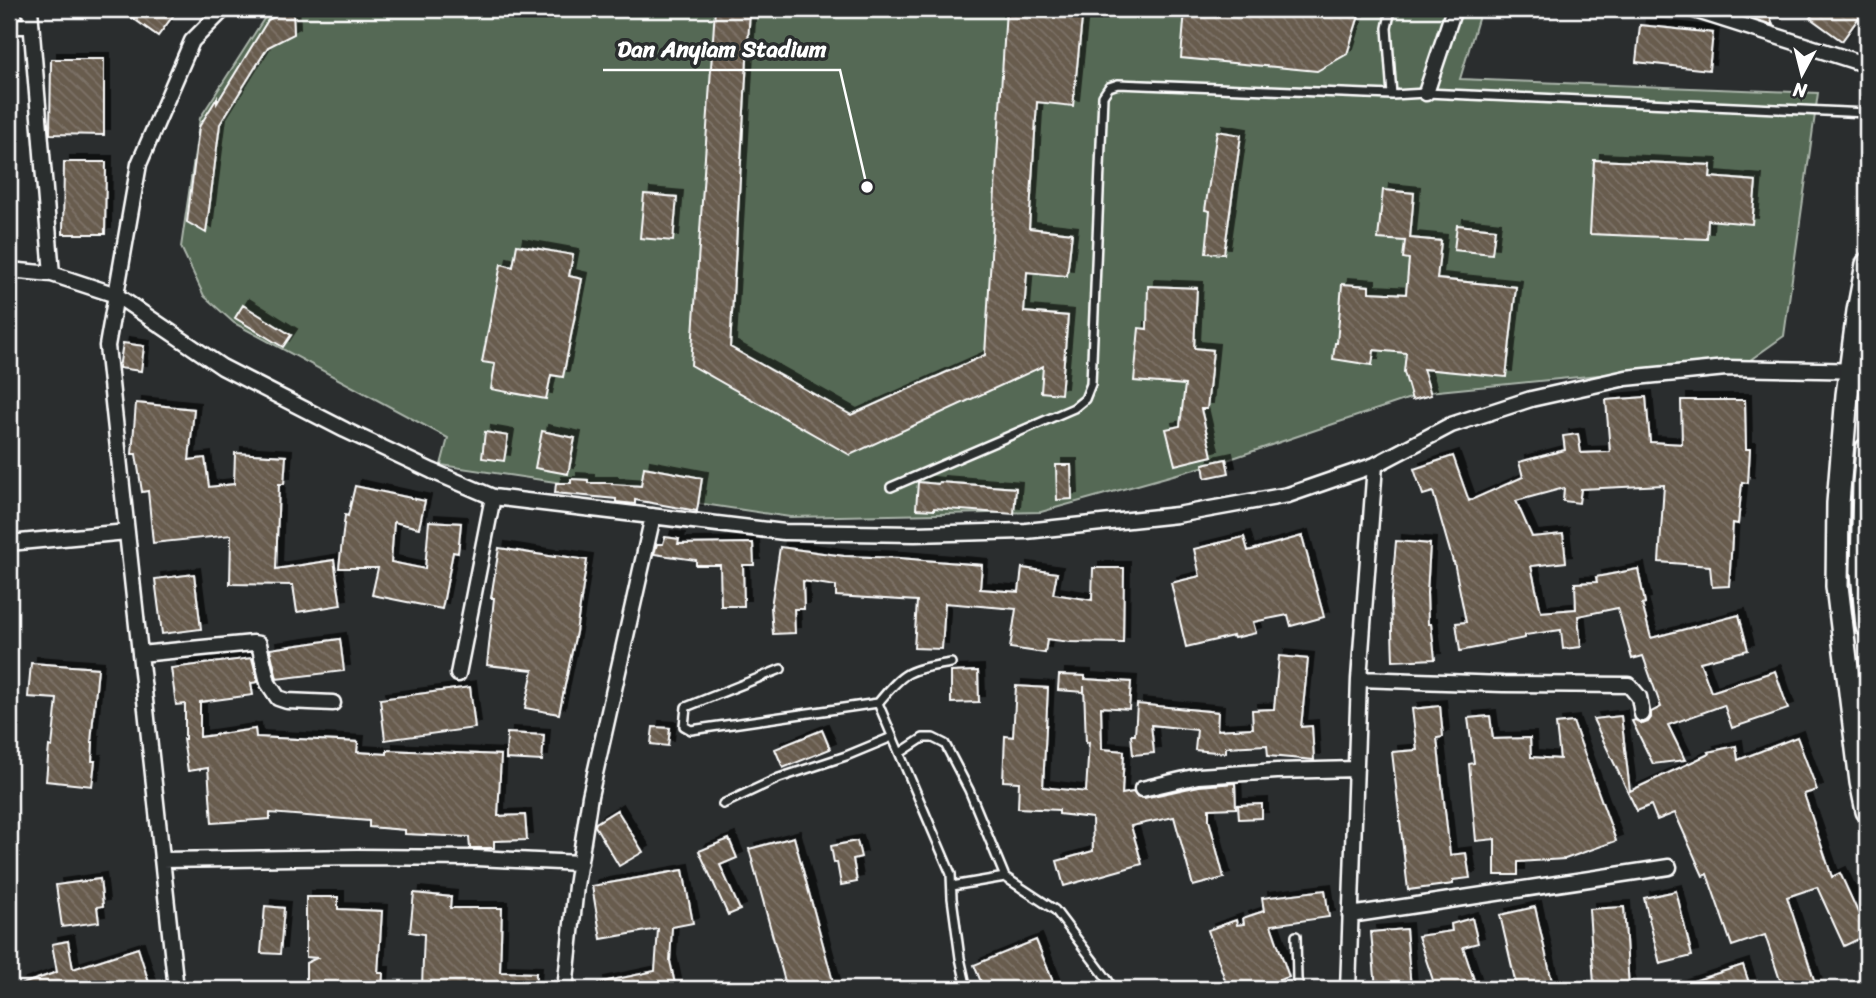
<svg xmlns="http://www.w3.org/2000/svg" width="1876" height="998" font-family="Sriracha,sans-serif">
<defs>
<pattern id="building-back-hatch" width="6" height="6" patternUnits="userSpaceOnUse" patternTransform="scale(1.75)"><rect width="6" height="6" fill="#675b4e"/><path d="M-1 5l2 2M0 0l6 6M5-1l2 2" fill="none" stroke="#7e7469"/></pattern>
<filter id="shadow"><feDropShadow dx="6" dy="-6" stdDeviation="0" flood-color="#0009"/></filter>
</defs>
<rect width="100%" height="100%" fill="#2a2d2e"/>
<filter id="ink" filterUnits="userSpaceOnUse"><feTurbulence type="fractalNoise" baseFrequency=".0143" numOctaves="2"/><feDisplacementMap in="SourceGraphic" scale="14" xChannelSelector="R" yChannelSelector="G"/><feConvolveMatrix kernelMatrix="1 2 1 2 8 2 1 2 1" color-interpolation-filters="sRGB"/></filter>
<g filter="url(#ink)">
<path fill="#556954" stroke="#aab4aa" stroke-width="2" d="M274 9H1481L1460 79 1818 93 1784 336 1750 360 1428 392 1227 460 1041 512 790 517 441 465 448 438 234 323 204 296 181 247 200 118 269 11Z"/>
<path fill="url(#building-back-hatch)" stroke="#fff" stroke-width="2" filter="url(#shadow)" d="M120 9H178L158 36Z
M289 9H293L294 34 268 47 220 124 206 233 187 222 199 127 217 98V103L268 20Z
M715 9H750L730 347 851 415 985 355 1006 9H1083L1073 106 1037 102 1029 228 1072 233 1067 276 1027 272 1024 312 1068 316 1061 394 1041 392 1043 366 850 455 691 365Z
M1185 9H1220L1251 12V9H1361L1347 54 1317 71 1181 58Z
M1722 9H1767L1773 25Z
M1816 9H1865L1842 41 1810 18Z
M1640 25 1713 33 1709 70 1636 62Z
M51 59H104V135L50 134Z
M1217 131 1241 135 1224 254 1206 253 1210 211 1205 210Z
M1594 160 1711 165 1710 177 1756 181 1752 224 1708 220 1707 239 1590 234Z
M64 162H106L105 234H63Z
M1383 190 1414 193 1410 238 1441 241 1437 279 1516 287 1506 377 1423 369 1431 395 1412 400 1404 372 1406 353 1374 350 1372 365 1333 359 1335 343H1337L1342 284 1369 286V292L1406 294 1409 259 1403 258 1405 241 1378 239Z
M644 194 677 197 673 241 640 238Z
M1457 225 1495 229 1492 254 1454 250Z
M517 245 573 255 569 276 582 279 563 377 551 375 546 399 491 389 495 364 482 362 501 264 513 267Z
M1148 286 1197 288 1194 348 1213 350 1207 409H1201L1212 456 1175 465 1166 429 1180 426 1185 385 1134 381 1139 328 1147 329Z
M243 305 291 335 283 347 235 318Z
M123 343 144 346 141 371 119 368Z
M1646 397 1650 442 1682 444 1681 400H1745L1746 449H1750L1748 483 1742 482 1738 524 1733 523 1729 586 1712 587 1710 566 1659 562 1664 485 1581 489 1579 503 1563 501 1564 488 1516 501 1532 537 1563 534 1566 562 1531 566 1541 612 1576 609 1575 583 1597 582 1596 577 1638 569 1645 603 1642 604 1651 638 1739 615 1748 650 1700 662 1711 692 1775 671 1788 709 1732 728 1724 705 1668 725 1685 760 1653 764 1632 721 1635 720 1643 724 1648 722 1651 718V712L1661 707 1643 656 1632 659 1618 608 1578 616 1581 647 1563 649 1561 630 1525 635V638L1460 651 1456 623 1466 622 1454 562H1453L1433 492 1423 495 1414 469 1453 456 1469 501 1523 477 1519 462 1565 450 1563 436 1578 434 1581 453 1610 452 1606 400Z
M136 403 194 409 189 460 205 458 209 487 234 484 235 453 286 456 284 484H279L276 569 334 560 341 605 297 612 293 585 230 584 231 535 153 543 148 491 142 492 136 454H132Z
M542 431 575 438 568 474 535 468Z
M485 432 508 436 504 461 482 458Z
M1226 459 1229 473 1205 478 1203 464Z
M1056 465H1071L1072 499 1057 500Z
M644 467 702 478 697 511 635 500V504L616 502V499L555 493 556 483H571V479L588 480V483H612V484L641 486Z
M918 482 938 484 939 482 1016 488 1014 514 934 508V510L916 509Z
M355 486 425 501 419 528 394 522 391 562 425 569 429 521 461 523 458 553 453 552 442 609 372 595 378 568H339L345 515 348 516Z
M1302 536 1324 617 1291 626 1288 615 1253 622 1256 633 1234 638 1233 636 1186 647 1171 583 1200 576 1194 549 1244 537 1248 551Z
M665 537 679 539 678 544 753 543 754 565H743L744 606H721L720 565H696V560L654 554 657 544H663Z
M1396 541 1430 544 1427 593 1428 624H1431L1435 659 1393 661 1391 600Z
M780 547 844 556 899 558 982 565 980 589 1019 592 1022 568 1057 573 1053 594 1092 600 1093 568H1124L1123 643 1070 642 1047 639 1045 653 1010 648 1016 609 945 603 942 649 914 648 917 601 836 596V586L803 581 804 609H794L795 633 773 634 771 607Z
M499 548 555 557V555L587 560 576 632 559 714 525 708 533 670 487 665 494 598H491Z
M194 574 201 629 162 634 155 579Z
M340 639 344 671 277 679 270 649Z
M1279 656 1308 659 1301 727 1312 726 1314 760 1268 756 1267 745 1226 747V753L1195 750 1197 730 1151 725 1154 753 1133 755 1131 735H1135L1137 704 1218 712 1217 730 1253 728 1252 710 1274 709Z
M252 658 258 682 251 683 253 695 200 702V737L255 729 256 737 358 742 357 752 387 754V750L501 755 498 816 525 815 527 840 494 841V848H470L469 837 405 834V830L369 827V821L270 813V819L212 823 208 768 188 771 183 739H185V704L176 705 171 668Z
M31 663 98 668 91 742H93L92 761H95L92 786 46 781 49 746 52 747 57 699 28 697Z
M978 671 979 702 951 703V672Z
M1059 675 1085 676V679L1131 682 1129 709 1101 707 1102 749 1124 751 1122 794 1133 792 1136 796 1144 798 1199 786 1235 783 1236 808 1209 809V820L1224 878 1193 886 1174 817 1131 826 1142 864 1064 886 1057 861 1093 851 1092 818 1059 814V810L1018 808 1019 782 1003 781 1005 736 1013 737 1016 686 1048 688 1043 787 1086 792 1089 742 1086 743 1084 686V692L1058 690Z
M470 687 475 728 385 740 380 699Z
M1440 706 1443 737 1437 738 1450 855 1466 853 1470 878 1453 880V884L1408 890 1392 752 1417 750 1412 709Z
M1490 716 1493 739 1530 738 1531 757 1560 759 1556 724 1573 722 1616 841 1565 859 1518 862V875H1495V839L1476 841 1469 764 1474 763 1468 718Z
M1621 716 1630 791 1709 754 1708 752 1736 746 1738 760 1797 737 1817 790 1804 794 1832 877 1840 873 1867 932V935L1844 946 1817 887 1787 897 1817 989H1783L1765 935 1732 946 1707 874 1703 876 1675 813 1657 820 1651 805 1637 811 1593 719Z
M653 727 670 728 668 746 651 744Z
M822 730 830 749 783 768 775 749Z
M507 733 544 735 542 761 506 759Z
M1262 804V818L1239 819 1238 805Z
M617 810 643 852 619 866 595 826 596 823Z
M794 837 835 989H787L749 849Z
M729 839 737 858 720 865 740 910 728 915 699 851Z
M857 841 861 857 853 859 857 882 841 885 837 862 834 863 831 846Z
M683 870 693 923 672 927 670 961 676 989H599L598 983 655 971 658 929 601 939 592 886Z
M100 879 103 906 97 907 99 922 62 927 56 885Z
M1325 890 1329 917 1271 925 1289 977 1250 989H1228L1208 930 1236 920 1237 925 1244 924 1243 918 1264 911 1262 898Z
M1676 891 1692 956 1660 964 1644 898Z
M414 893 451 897 450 908H502L500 972 536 973 535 989H463V987L422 986 424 934 410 932Z
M306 897H338V909L382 911 378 973H383L382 989H306V963L317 958 306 957Z
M265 906 284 908 280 954 261 953Z
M1535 907 1553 986 1538 989H1517L1500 915Z
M1624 907 1629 989H1613L1612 983 1594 984 1589 909Z
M1472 918 1478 943 1463 947 1475 983 1454 989H1436L1418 936 1452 931 1451 924Z
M1406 929 1411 989H1376L1371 932Z
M1036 940 1056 989H984L974 965Z
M68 941 73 969 138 948 150 986 140 989H14V987L57 972 52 944Z
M1743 965 1751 989H1678V986Z"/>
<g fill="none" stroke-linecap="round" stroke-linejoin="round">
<g stroke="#fff" stroke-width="12">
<path id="service" d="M1391 9 1387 28 1392 95
M891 487 1074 408 1085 399 1091 384 1103 96 1109 87 1118 84 1392 95 1426 93 1867 113
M781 669 686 707 684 726 691 730 878 703 951 874 952 898 960 958 967 989
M878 703C906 669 909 670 951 663
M900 753 923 738H933L945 744 969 790 1005 877
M723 804 779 778 846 756 892 737
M952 886 1005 877 1055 910 1108 980 1112 989
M1296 936 1297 979 1300 989"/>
</g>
<g stroke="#fff" stroke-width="19">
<path id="minor" d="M30 9 52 274
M1691 9 1867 65
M9 26H31
M1426 93 1454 9
M9 270 52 274 116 295 222 367 345 430 432 471 493 497 784 532 915 534 1026 531 1177 515 1288 495 1375 465 1451 425 1531 399 1626 378 1726 368 1867 371
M9 543 127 532
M140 654 253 643 259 644 268 683 278 698 287 701 333 703
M458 674 493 497
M1359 679 1503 684 1629 685 1639 697 1642 714
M1142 789 1198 776 1277 771 1356 769
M162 860 357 857 476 858 580 863
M1350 915 1669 867
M176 989 107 346 139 164 192 41 224 9
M565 989 576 886 590 796 653 516
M1348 989 1359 679 1375 465"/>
</g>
<g stroke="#fff" stroke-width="26">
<path id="secondary" d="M1867 264 1858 311 1847 395 1838 503 1837 586 1861 782 1867 811
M1867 449 1864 484 1862 572 1867 626"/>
</g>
<use href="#service" stroke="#2a2d2e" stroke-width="7"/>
<use href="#minor" stroke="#2a2d2e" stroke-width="14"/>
<use href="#secondary" stroke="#2a2d2e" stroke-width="21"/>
</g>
</g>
<path fill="none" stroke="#fff" stroke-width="2.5" d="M867 187L840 70H603"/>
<circle fill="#fff" stroke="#2a2d2e" stroke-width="2.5" cx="867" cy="187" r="7"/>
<g font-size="23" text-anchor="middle" font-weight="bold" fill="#fff" stroke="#2a2d2e" stroke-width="7" stroke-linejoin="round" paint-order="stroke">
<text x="722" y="57">Dan Anyiam Stadium</text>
</g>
<rect width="1876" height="998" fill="none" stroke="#2a2d2e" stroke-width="35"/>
<rect x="18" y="18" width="1841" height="963" fill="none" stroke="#fff" stroke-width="2.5" filter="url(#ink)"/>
<g transform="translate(1802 74) rotate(187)" stroke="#2a2d2e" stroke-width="5" paint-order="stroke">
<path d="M0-5L12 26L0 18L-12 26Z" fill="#ffffff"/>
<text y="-10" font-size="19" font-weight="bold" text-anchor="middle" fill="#ffffff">N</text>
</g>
</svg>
